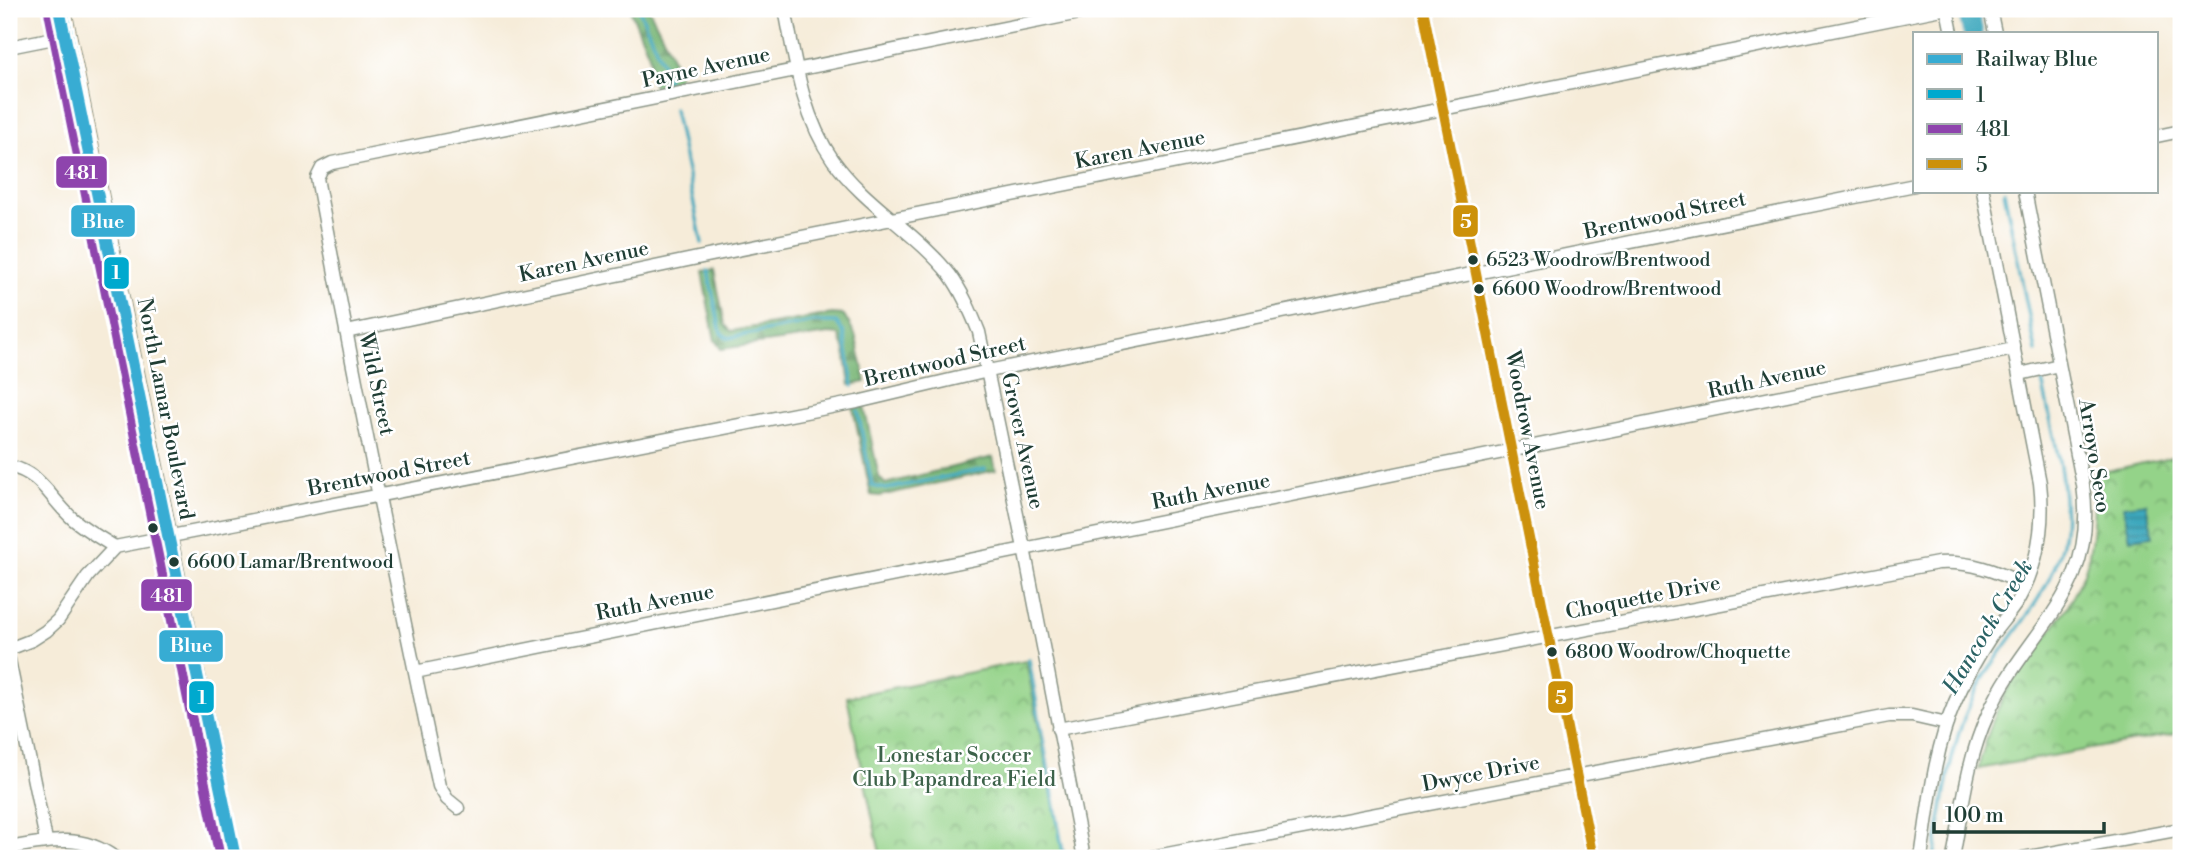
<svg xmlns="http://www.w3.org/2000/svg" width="2190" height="867" font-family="'Libre Bodoni',serif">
<defs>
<pattern id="forest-firs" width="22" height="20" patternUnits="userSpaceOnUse" patternTransform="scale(1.75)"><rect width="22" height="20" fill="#77b575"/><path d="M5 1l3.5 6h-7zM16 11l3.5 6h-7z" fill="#619461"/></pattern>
<pattern id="park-crowns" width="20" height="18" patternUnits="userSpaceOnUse" patternTransform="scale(1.75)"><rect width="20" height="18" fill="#94d389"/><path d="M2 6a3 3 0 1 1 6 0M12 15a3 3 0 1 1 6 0" fill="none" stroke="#78ac71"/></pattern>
<pattern id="water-rules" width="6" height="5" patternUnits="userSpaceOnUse" patternTransform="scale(1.75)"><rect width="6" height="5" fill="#3da8bd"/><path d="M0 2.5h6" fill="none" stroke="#338a9a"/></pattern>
</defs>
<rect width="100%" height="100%" fill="#fff"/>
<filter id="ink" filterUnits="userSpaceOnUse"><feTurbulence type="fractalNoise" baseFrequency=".0143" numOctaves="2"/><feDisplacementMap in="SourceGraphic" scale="14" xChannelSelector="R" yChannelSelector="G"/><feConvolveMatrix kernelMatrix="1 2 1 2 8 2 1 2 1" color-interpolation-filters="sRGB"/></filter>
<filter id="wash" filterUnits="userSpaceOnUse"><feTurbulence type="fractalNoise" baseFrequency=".00686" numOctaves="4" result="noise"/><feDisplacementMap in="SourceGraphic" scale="28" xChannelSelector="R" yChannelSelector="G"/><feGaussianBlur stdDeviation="1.57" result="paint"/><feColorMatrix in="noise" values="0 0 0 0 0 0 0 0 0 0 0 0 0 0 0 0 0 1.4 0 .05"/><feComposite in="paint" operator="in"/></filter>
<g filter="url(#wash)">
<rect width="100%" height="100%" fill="#f6ecd9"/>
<path fill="url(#forest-firs)" stroke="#4b7954" stroke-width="2" d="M630 9H649L666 43 682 84 654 90 649 55Z
M714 270 725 325 731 331 832 314 844 315 855 334 866 382 850 385 845 351 839 335 829 334 721 349 715 340 702 273Z
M864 406 879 477 885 484 993 457 996 470 880 496 871 495 853 408Z"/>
<path fill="url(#park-crowns)" stroke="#5a885e" stroke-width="2" d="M2181 455V733L1978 769C1986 738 1996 706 2014 679 2040 642 2076 606 2088 560 2094 532 2095 503 2093 474Z
M1026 661 1064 858H881L847 697Z"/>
<path fill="url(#water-rules)" stroke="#2e7278" stroke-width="2" d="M2146 503 2153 536 2130 539 2123 506Z"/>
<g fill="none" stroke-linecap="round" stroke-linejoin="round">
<path stroke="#3da8bd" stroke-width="3.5" d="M639 9 663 65 668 81
M674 109 702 243
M2004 191 2036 351
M708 271 721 333 728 338 813 322H836L844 333 853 386
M858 411 872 486 886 489 985 469
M1029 660 1064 858
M1934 858C1944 800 1950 736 1980 684 2006 639 2052 594 2062 543 2072 496 2051 427 2042 380"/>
<path stroke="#3da8bd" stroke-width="21" d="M1968 9 1973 33"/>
</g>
</g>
<g filter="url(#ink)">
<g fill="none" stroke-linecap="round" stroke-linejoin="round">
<g stroke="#8a9486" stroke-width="15">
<path id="minor" d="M785 9C795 60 802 116 833 160 865 205 916 232 950 275 963 293 971 312 979 332L1024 548 1084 858
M1423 9 1593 858
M1947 9 1952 33
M1990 9 1995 33
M9 47 69 35
M2157 136 2181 131
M346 332 707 256 1942 9
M2020 374 2059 365
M9 466C43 474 49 498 73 519 86 530 100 538 115 547L857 402 988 371 1915 185
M9 649 32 640 46 631 58 620 88 576 115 547
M9 660 46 840
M415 672 2014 349
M1058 729 1938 563C1971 561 1996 571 2025 585
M458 808 447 799 439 786C396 584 355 382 317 178L322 168 332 163 1099 9
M9 848C47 841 82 833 115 858
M1146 858 1889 716H1912L1947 724
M1921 858C1929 805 1934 751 1955 702 1965 679 1977 657 1991 636 2000 624 2009 614 2017 602 2038 565 2045 525 2040 483L1983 191
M1953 858C1962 810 1967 759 1988 714 2027 627 2099 595 2083 485L2025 191
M2023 858 2181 829"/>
</g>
<g stroke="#8a9486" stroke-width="18">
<path id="major" d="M63 9 234 858"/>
</g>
<use href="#minor" stroke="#fff" stroke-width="12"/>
<use href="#major" stroke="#fdbc70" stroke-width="16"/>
<g stroke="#fff" stroke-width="16">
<path id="bus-1" d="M63 9 234 858"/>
</g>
<g stroke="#fff" stroke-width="16">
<path id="bus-2" d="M49 12 220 858"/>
</g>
<g stroke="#fff" stroke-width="16">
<path id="bus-3" d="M1423 9 1593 858"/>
</g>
<use href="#bus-1" stroke="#00a9ce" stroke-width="10"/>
<use href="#bus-2" stroke="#8e44ad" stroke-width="10"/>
<use href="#bus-3" stroke="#cc910a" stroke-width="10"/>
<g stroke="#fff" stroke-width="18">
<path id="rail-1" d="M59 9 235 858"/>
</g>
<use href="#rail-1" stroke="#37acd3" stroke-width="12"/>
</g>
</g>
<g fill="#1f3d34" stroke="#fff" stroke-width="2.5">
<circle cx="1473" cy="260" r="6"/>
<circle cx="1479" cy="289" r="6"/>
<circle cx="153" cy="528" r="6"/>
<circle cx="174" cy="562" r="6"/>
<circle cx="1552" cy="652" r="6"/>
</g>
<g text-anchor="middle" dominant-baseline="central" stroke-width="5" stroke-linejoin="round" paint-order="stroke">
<g font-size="19" fill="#1f3d34" stroke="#fff" text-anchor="start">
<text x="1486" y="260">6523 Woodrow/Brentwood</text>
<text x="1492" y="289">6600 Woodrow/Brentwood</text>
<text x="187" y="562">6600 Lamar/Brentwood</text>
<text x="1565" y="652">6800 Woodrow/Choquette</text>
</g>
<g font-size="21" fill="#1f3d34" stroke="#fff">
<text transform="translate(706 68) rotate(-12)">Payne Avenue</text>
<text transform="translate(1140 150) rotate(-11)">Karen Avenue</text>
<text transform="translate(1665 216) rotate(-12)">Brentwood Street</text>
<text transform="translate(584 262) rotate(-12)">Karen Avenue</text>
<text transform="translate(945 362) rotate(-13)">Brentwood Street</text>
<text transform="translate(1767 380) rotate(-12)">Ruth Avenue</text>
<text transform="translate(376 384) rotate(78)">Wild Street</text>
<text transform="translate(165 409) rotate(79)">North Lamar Boulevard</text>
<text transform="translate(1527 430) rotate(79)">Woodrow Avenue</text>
<text transform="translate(1022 441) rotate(78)">Grover Avenue</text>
<text transform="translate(2094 456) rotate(81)">Arroyo Seco</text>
<text transform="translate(389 474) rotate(-11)">Brentwood Street</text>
<text transform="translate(1211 492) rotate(-11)">Ruth Avenue</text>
<text transform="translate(1643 598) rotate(-11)">Choquette Drive</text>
<text transform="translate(655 603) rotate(-11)">Ruth Avenue</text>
<text transform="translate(1481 774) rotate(-11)">Dwyce Drive</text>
</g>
<g font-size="21" fill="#3c6249" stroke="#fff">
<text x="954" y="756">Lonestar Soccer<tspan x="954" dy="24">Club Papandrea Field</tspan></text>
</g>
<g font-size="23" font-style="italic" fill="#2a6264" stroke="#fff">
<text transform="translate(1988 627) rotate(-59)">Hancock Creek</text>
</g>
</g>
<g stroke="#fff" stroke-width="2.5">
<rect x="55" y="155" width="53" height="34" rx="7" fill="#8e44ad"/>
<rect x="70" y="204" width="66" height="34" rx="7" fill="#37acd3"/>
<rect x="1452" y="204" width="27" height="34" rx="7" fill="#cc910a"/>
<rect x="103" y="256" width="27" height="34" rx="7" fill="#00a9ce"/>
<rect x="140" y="578" width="53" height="34" rx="7" fill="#8e44ad"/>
<rect x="158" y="629" width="66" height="34" rx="7" fill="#37acd3"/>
<rect x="188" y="680" width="27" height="34" rx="7" fill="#00a9ce"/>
<rect x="1547" y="680" width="27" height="34" rx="7" fill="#cc910a"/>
</g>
<g font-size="19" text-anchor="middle" font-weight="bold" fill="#fff">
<text x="81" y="179">481</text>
<text x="103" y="228">Blue</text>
<text x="1466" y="228">5</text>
<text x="116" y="279">1</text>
<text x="167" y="602">481</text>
<text x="191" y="652">Blue</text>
<text x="202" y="704">1</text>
<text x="1561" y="704">5</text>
</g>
<rect width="2190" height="867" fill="none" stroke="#fff" stroke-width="35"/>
<rect x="1913" y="32" width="245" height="161" fill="#ffffff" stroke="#a5b1ae" stroke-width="2"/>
<rect x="1927" y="54" width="35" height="10" fill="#37acd3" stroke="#a5b1ae" stroke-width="2"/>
<text x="1976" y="66" font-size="21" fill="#1f3d34">Railway Blue</text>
<rect x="1927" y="89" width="35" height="10" fill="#00a9ce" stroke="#a5b1ae" stroke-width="2"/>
<text x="1976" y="102" font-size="21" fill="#1f3d34">1</text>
<rect x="1927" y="124" width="35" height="10" fill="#8e44ad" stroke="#a5b1ae" stroke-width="2"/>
<text x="1976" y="136" font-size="21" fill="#1f3d34">481</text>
<rect x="1927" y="159" width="35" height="10" fill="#cc910a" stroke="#a5b1ae" stroke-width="2"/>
<text x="1976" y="172" font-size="21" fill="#1f3d34">5</text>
<path d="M1934 822v10h170v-10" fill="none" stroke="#1f3d34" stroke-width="3.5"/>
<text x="1945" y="822" font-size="21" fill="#1f3d34" stroke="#ffffff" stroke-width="5" paint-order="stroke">100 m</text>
</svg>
